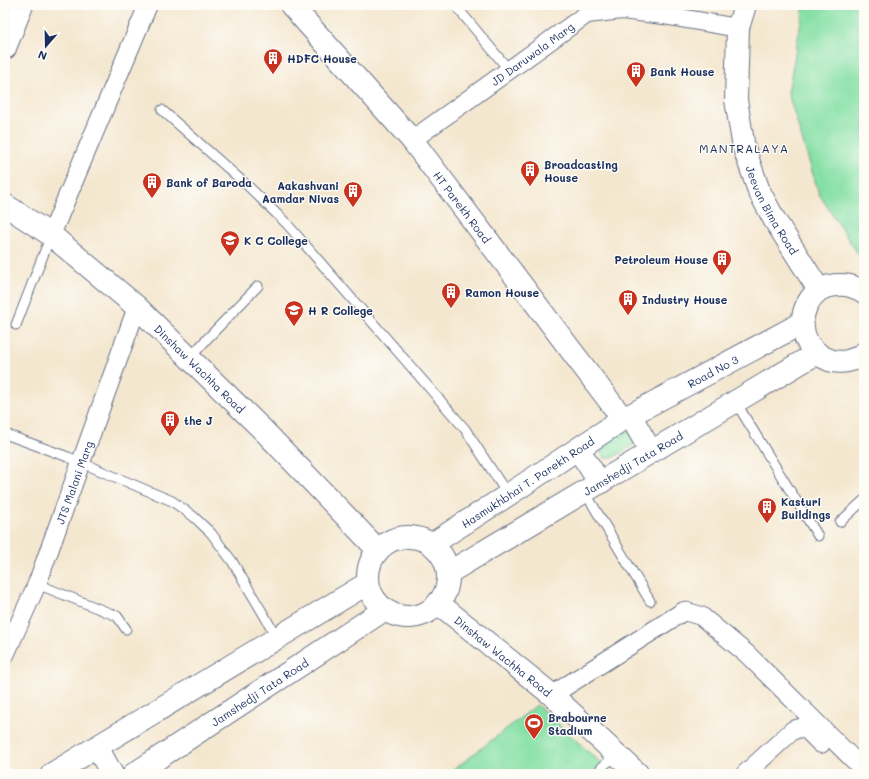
<svg xmlns="http://www.w3.org/2000/svg" width="869" height="779" font-family="Mali,sans-serif">
<rect width="100%" height="100%" fill="#fdfcf7"/>
<filter id="ink" filterUnits="userSpaceOnUse"><feTurbulence type="fractalNoise" baseFrequency=".025" numOctaves="2"/><feDisplacementMap in="SourceGraphic" scale="8" xChannelSelector="R" yChannelSelector="G"/><feConvolveMatrix kernelMatrix="1 2 1 2 8 2 1 2 1" color-interpolation-filters="sRGB"/></filter>
<filter id="wash" filterUnits="userSpaceOnUse"><feTurbulence type="fractalNoise" baseFrequency=".012" numOctaves="4" result="noise"/><feDisplacementMap in="SourceGraphic" scale="16" xChannelSelector="R" yChannelSelector="G"/><feGaussianBlur stdDeviation="0.9" result="paint"/><feColorMatrix in="noise" values="0 0 0 0 0 0 0 0 0 0 0 0 0 0 0 0 0 1.4 0 .05"/><feComposite in="paint" operator="in"/></filter>
<g filter="url(#wash)">
<rect width="100%" height="100%" fill="#f4e7cf"/>
<path fill="#86e0a5" stroke="#508882" d="M804 5H864V263L819 194 788 93Z
M626 427 636 443 613 458H605L601 453 599 447Z
M537 705 613 774H448Z"/>
</g>
<g filter="url(#ink)">
<g fill="none" stroke-linecap="round" stroke-linejoin="round">
<g stroke="#676f86" stroke-width="11">
<path id="service" d="M455 5 509 70
M162 110 249 187 287 224 465 429 508 495
M16 325 51 235
M190 358 205 341 258 286
M735 401 818 536
M5 434 68 457 172 501 193 516 211 533 232 561 264 615 277 638
M585 492 650 601
M840 522 864 500
M37 584 117 616 126 629
M596 774 603 766 617 755"/>
</g>
<g stroke="#676f86" stroke-width="20">
<g id="minor">
<path id="s1" d="M412 140 587 14 622 10 663 15 738 28"/>
<path d="M51 235 148 5"/>
<path id="s2" d="M5 655 37 584 137 307"/>
<path d="M552 695 684 611 701 616 747 654 864 770"/>
<path d="M745 774 793 730 804 727 821 744"/>
</g>
</g>
<g stroke="#676f86" stroke-width="24">
<g id="tertiary">
<path id="s3" d="M291 5 412 140 623 419"/>
<path id="s4" d="M745 5 738 28 736 100 744 148 759 191 774 219 819 290"/>
<path id="s5" d="M5 205 51 235 137 307 265 432 378 550"/>
<path d="M864 292C861 290 857 288 853 287 844 283 825 285 818 291 797 308 797 341 821 356 823 358 827 358 829 360 841 364 855 361 864 353"/>
<path d="M630 415 651 452"/>
<path d="M578 449 600 483"/>
<circle cx="408" cy="577" r="40"/>
<path id="s6" d="M432 544 508 495 623 419 802 323"/>
<path id="s7" d="M448 573C571 500 694 426 817 353"/>
<path id="s8" d="M438 603 552 695 638 774"/>
<path d="M97 747 112 774"/>
<path d="M52 774 277 638 368 583"/>
<path id="s9" d="M134 774 384 610"/>
</g>
</g>
<g stroke="#676f86" stroke-width="24">
<path id="secondary" d="M5 48 22 5"/>
</g>
<use href="#service" stroke="#fff" stroke-width="9"/>
<use href="#minor" stroke="#fff" stroke-width="18"/>
<use href="#tertiary" stroke="#fff" stroke-width="22"/>
<use href="#secondary" stroke="#fff" stroke-width="22"/>
</g>
</g>
<defs>
<g id="building-pin" transform="scale(1)"><path d="M0 17L-7.5 6A9.5 9.5 0 1 1 7.5 6Z" fill="#c8321e" stroke="#fdfcf7"/><path d="M-4-6H4V6H1V3H-1V6H-4ZM-2.5-4.3h1.7v1.8h-1.7ZM.8-4.3h1.7v1.8H.8ZM-2.5-1h1.7V.8h-1.7ZM.8-1h1.7V.8H.8Z" fill="#fff"/></g>
<g id="university-pin" transform="scale(1)"><path d="M0 17L-7.5 6A9.5 9.5 0 1 1 7.5 6Z" fill="#c8321e" stroke="#fdfcf7"/><path d="M0-5L7-2L0 1L-7-2ZM-4 1L0 2.5L4 1V4Q0 6-4 4Z" fill="#fff"/></g>
<g id="stadium-pin" transform="scale(1)"><path d="M0 17L-7.5 6A9.5 9.5 0 1 1 7.5 6Z" fill="#c8321e" stroke="#fdfcf7"/><path d="M0-5a6.5 5 0 1 0 0 10a6.5 5 0 1 0 0-10ZM-3.5-1.8h7v3.6h-7Z" fill="#fff"/></g>
</defs>
<g fill-rule="evenodd">
<use href="#building-pin" x="273" y="58"/>
<use href="#building-pin" x="636" y="71"/>
<use href="#building-pin" x="530" y="170"/>
<use href="#building-pin" x="152" y="182"/>
<use href="#building-pin" x="353" y="191"/>
<use href="#university-pin" x="230" y="240"/>
<use href="#building-pin" x="722" y="259"/>
<use href="#building-pin" x="451" y="292"/>
<use href="#building-pin" x="628" y="299"/>
<use href="#university-pin" x="294" y="310"/>
<use href="#building-pin" x="170" y="420"/>
<use href="#building-pin" x="767" y="507"/>
<use href="#stadium-pin" x="534" y="723"/>
</g>
<g text-anchor="middle" dominant-baseline="central" stroke-width="3" stroke-linejoin="round" paint-order="stroke">
<g font-size="11" fill="#1b2f5e" stroke="#fdfcf7">
<text stroke="none"><textPath href="#s1" startOffset="148">JD Daruwala Marg</textPath></text>
<text stroke="none"><textPath href="#s3" startOffset="265">HT Parekh Road</textPath></text>
<text stroke="none"><textPath href="#s4" startOffset="213">Jeevan Bima Road</textPath></text>
<text stroke="none"><textPath href="#s5" startOffset="255">Dinshaw Wachha Road</textPath></text>
<text stroke="none"><textPath href="#s6" startOffset="330">Road No 3</textPath></text>
<text stroke="none"><textPath href="#s7" startOffset="215">Jamshedji Tata Road</textPath></text>
<text stroke="none"><textPath href="#s6" startOffset="114">Hasmukhbhai T. Parekh Road</textPath></text>
<text stroke="none"><textPath href="#s2" startOffset="186">JTS Malani Marg</textPath></text>
<text stroke="none"><textPath href="#s8" startOffset="84">Dinshaw Wachha Road</textPath></text>
<text stroke="none"><textPath href="#s9" startOffset="150">Jamshedji Tata Road</textPath></text>
</g>
<g font-size="11" font-weight="bold" fill="#1b2f5e" stroke="#fdfcf7" text-anchor="start">
<text x="287" y="58">HDFC House</text>
<text x="650" y="71">Bank House</text>
<text x="544" y="164">Broadcasting<tspan x="544" dy="13">House</tspan></text>
<text x="166" y="182">Bank of Baroda</text>
<text x="339" y="185" text-anchor="end">Aakashvani<tspan x="339" dy="13">Aamdar Nivas</tspan></text>
<text x="244" y="240">K C College</text>
<text x="708" y="259" text-anchor="end">Petroleum House</text>
<text x="465" y="292">Ramon House</text>
<text x="642" y="299">Industry House</text>
<text x="308" y="310">H R College</text>
<text x="184" y="420">the J</text>
<text x="781" y="501">Kasturi<tspan x="781" dy="13">Buildings</tspan></text>
<text x="548" y="717">Brabourne<tspan x="548" dy="13">Stadium</tspan></text>
</g>
<g font-size="12" letter-spacing="1" fill="#1b2f5e" stroke="#fdfcf7">
<text x="744" y="148">MANTRALAYA</text>
</g>
</g>
<rect width="869" height="779" fill="none" stroke="#fdfcf7" stroke-width="20"/>
<g transform="translate(46 46) rotate(200)" stroke="#fdfcf7" stroke-width="3" paint-order="stroke">
<path d="M0-3L7 15L0 10L-7 15Z" fill="#1b2f5e"/>
<text y="-6" font-size="11" font-weight="bold" text-anchor="middle" fill="#1b2f5e">N</text>
</g>
</svg>
